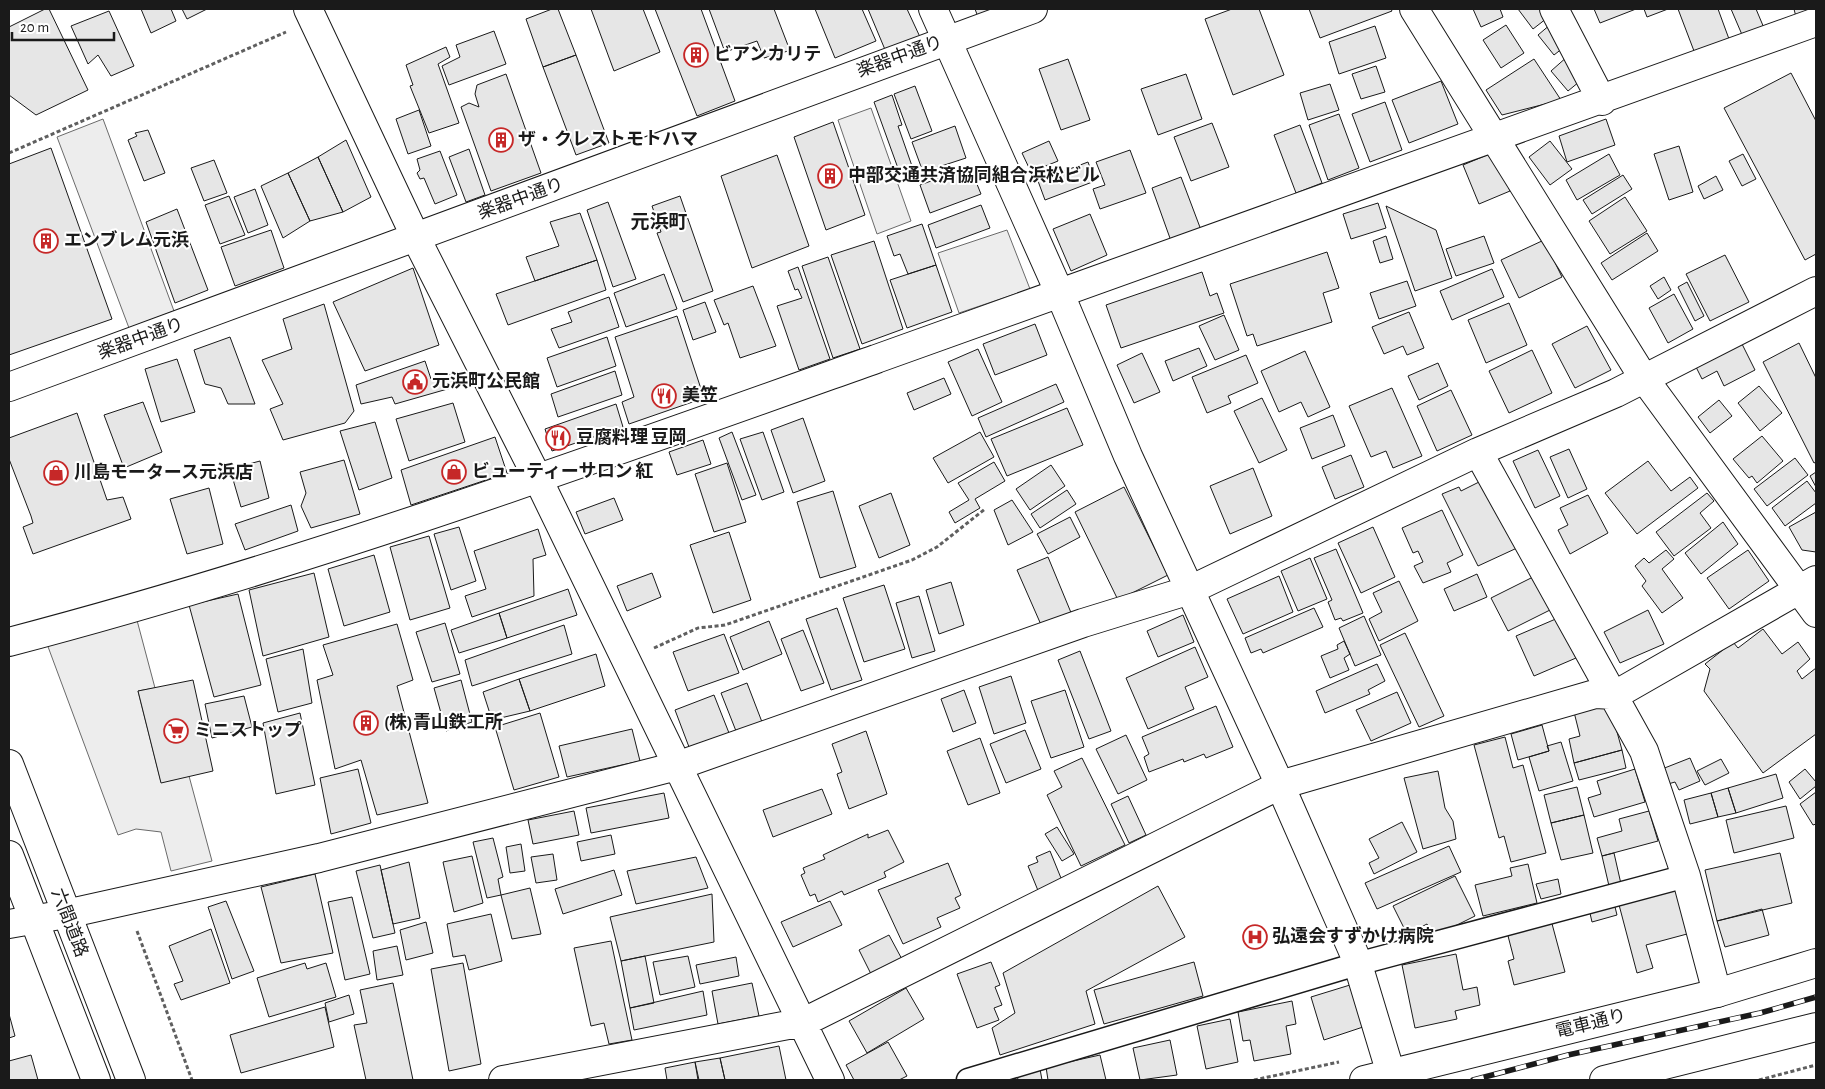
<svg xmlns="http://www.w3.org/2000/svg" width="1825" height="1089" font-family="'Alegreya Sans','Noto Sans JP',sans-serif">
<rect width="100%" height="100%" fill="#fff"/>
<path fill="#ededed" stroke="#6a6a6a" d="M871 108 911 221 877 234 838 120Z
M103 119 174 311 129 328 57 137Z
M1007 230 1030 289 959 313 938 253Z
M134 609 155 688 138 691 161 782 189 776 212 861 171 871 161 832 136 829 118 835 47 644Z"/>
<path fill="#e6e6e6" stroke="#1a1a1a" d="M45 9H49L88 90 36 115 9 95V27Z
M141 9H171L176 21 151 33Z
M182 9H207L187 19Z
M552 9H558L576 55 543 67 526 19Z
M591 9H643L660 52 614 71Z
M655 9H701L735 101 697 116Z
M709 9H774L789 48 788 51 764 58 757 41 725 52Z
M815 9H862L876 41 835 58Z
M868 9H907L920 37 886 52Z
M975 9H996L978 17Z
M1232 9H1259L1284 75 1233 95 1205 19Z
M1309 9H1391L1392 11 1320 38Z
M1473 9H1500L1503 17 1481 27Z
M1518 9H1547L1551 15 1533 29Z
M1594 9H1636L1600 23Z
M1644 9H1668L1647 17Z
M1678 9H1718L1729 39 1694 51Z
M1731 9H1756L1764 28 1743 37Z
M1794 9H1816L1796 17Z
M109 11 134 66 111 76 98 55 88 64 71 26Z
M1551 24 1568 44 1554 55 1538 35Z
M1506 25 1524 53 1501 68 1483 40Z
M1375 26 1386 58 1339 74 1329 42Z
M494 31 506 64 449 85 442 66 460 57 456 45Z
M446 47 450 57 438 64 459 123 429 133 410 86 413 85 406 65Z
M576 55 609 143 576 155 543 67Z
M1568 56 1585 77 1568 91 1551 71Z
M1068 59 1090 120 1061 130 1039 69Z
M1534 59 1561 100 1502 115 1486 90Z
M1376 66 1385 92 1361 99 1352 74Z
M1791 73 1816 121V254L1805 260 1724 108Z
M506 74 541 173 491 191 461 107 469 103 479 107 475 94 477 85Z
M1186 74 1202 119 1158 135 1141 89Z
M1441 81 1458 124 1409 143 1392 100Z
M1330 84 1339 110 1308 120 1300 93Z
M915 86 932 131 911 139 894 94Z
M892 95 902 125 898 126 912 166 899 171 874 102Z
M1385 102 1402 150 1370 162 1352 114Z
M419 110 431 146 408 154 396 119Z
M1339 114 1359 168 1328 180 1309 125Z
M1606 119 1615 145 1567 162 1559 136Z
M833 122 865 215 826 230 794 137Z
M1212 123 1229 167 1191 181 1174 137Z
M1300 125 1322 183 1296 193 1274 135Z
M955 126 966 158 923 172 912 142Z
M148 130 165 173 144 181 128 140 137 136 135 133Z
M346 140 371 197 343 212 318 157Z
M1049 141 1058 161 1031 172 1022 153Z
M1550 141 1572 169 1550 185 1529 157Z
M1679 146 1693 192 1669 200 1654 154Z
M51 148 112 319 9 355V164Z
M469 149 485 195 466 202 449 157Z
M1130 150 1146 193 1100 209 1093 189 1105 185 1096 162Z
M440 151 457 195 435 204 424 178 420 179 417 173 420 170 417 159Z
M1494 152 1510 191 1479 204 1463 165Z
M1609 154 1620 175 1577 200 1566 180Z
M1743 154 1756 179 1742 186 1729 161Z
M777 155 809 246 752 268 721 176Z
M318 157 343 212 310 221 288 173Z
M214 160 227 193 204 201 191 168Z
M1088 162 1095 181 1045 200 1038 181Z
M970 167 981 194 930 213 920 185Z
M288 173 310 221 283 238 261 186Z
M1623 175 1632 189 1592 214 1583 200Z
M1716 176 1723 190 1704 199 1698 186Z
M1181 177 1201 230 1171 241 1152 188Z
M255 189 268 225 248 233 234 197Z
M229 196 245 235 220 244 205 205Z
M680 196 713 291 683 302 657 233 661 232 652 206Z
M1625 197 1647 231 1610 254 1589 221Z
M608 202 636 279 613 287 587 210Z
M1378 203 1386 228 1351 239 1343 214Z
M981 205 990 228 936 248 928 225Z
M1386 206 1436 230 1452 278 1415 291Z
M177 209 208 290 175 303 146 222Z
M580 213 597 260 535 281 526 257 559 246 550 222Z
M1090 214 1107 255 1071 271 1053 229Z
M922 224 936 265 908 274 900 254 894 256 887 236Z
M271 230 284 268 235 286 221 247Z
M1647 233 1658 251 1612 280 1601 263Z
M1386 236 1393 259 1380 263 1373 241Z
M1484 236 1494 263 1456 276 1446 249Z
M1544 240 1562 277 1519 298 1501 260Z
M874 241 903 329 862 344 831 255Z
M1327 252 1339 288 1323 293 1332 322 1257 346 1253 334 1247 336 1230 284Z
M1725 255 1749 302 1710 321 1686 274Z
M828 257 860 349 833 358 802 266Z
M597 260 606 290 508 325 496 294Z
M936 265 952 312 907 328 890 280Z
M798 267 830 359 799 370 777 306 802 298 798 289 795 290 788 271Z
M413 268 439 345 365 371 333 302Z
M1492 269 1504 297 1452 320 1440 291Z
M1202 272 1210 296 1217 293 1224 313 1121 348 1106 305Z
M664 274 677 309 626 327 614 293Z
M1664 277 1671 290 1658 299 1650 286Z
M1407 281 1416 306 1379 319 1370 293Z
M1687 282 1704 316 1695 321 1678 287Z
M753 286 776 346 740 358 728 323 724 325 714 300Z
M1674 294 1693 329 1668 343 1649 308Z
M609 297 619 327 559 348 551 329 572 322 568 312Z
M705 302 716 332 693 340 683 310Z
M1509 303 1527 345 1486 363 1468 320Z
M324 304 354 411 345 423 283 440 270 409 283 404 262 360 292 349 283 319Z
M1409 312 1424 348 1407 355 1403 346 1384 354 1372 327Z
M1224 315 1239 350 1215 360 1199 326Z
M677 316 704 398 629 424 622 402 634 397 615 337Z
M1035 324 1047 355 995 375 983 344Z
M1587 326 1611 370 1575 388 1552 344Z
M230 337 255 404H228L221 388 205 384 194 350Z
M607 337 616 366 557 387 547 358Z
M1799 343 1816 378V462L1814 463 1763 362Z
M1742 344 1755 370 1724 386 1717 371 1702 379 1696 367Z
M1199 348 1207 366 1173 381 1165 361Z
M978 349 1002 402 972 416 948 362Z
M1532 350 1552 393 1509 413 1489 371Z
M1305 351 1330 407 1308 417 1301 402 1279 412 1261 371Z
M1142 353 1160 392 1134 403 1117 365Z
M1246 355 1258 383 1228 396 1231 403 1207 413 1192 377Z
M177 359 195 412 161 422 145 369Z
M425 361 431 379 463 371 465 384 395 404 392 397 361 404 356 385Z
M1438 363 1448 386 1419 400 1408 376Z
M615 371 622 395 558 417 551 394Z
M944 378 951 394 914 410 907 393Z
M1056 384 1064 402 986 437 978 418Z
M1759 386 1782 413 1760 431 1738 403Z
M1392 388 1422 456 1393 468 1386 451 1371 457 1349 406Z
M1451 390 1472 435 1437 451 1417 406Z
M1262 398 1287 450 1259 463 1234 411Z
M1719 400 1732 416 1710 433 1698 417Z
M143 402 162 452 124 468 104 415Z
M453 403 465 442 409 461 396 419Z
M616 404 623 427 552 451 545 429Z
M1067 408 1083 445 1007 476 991 439Z
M77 413 107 500 123 497 131 519 33 554 23 527 33 523 31 516 9 459V438Z
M1333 415 1345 446 1312 459 1300 428Z
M803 418 825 481 793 493 771 430Z
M375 422 392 478 359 490 340 431Z
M732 432 756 495 742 500 719 438Z
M763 432 784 492 762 500 740 439Z
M980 432 994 457 948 483 933 458Z
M1762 436 1783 461 1757 483 1752 476 1749 478 1733 459Z
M495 437 507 473 411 505 401 470Z
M703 440 711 464 677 475 669 452Z
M1569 449 1587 489 1568 498 1550 457Z
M1538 450 1560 496 1535 508 1513 461Z
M1351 455 1364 487 1335 499 1322 467Z
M1795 458 1808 475 1767 506 1754 489Z
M344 460 360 514 311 528 301 506 306 493 300 472Z
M260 461 269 498 241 507 230 469Z
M1648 461 1671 491 1690 477 1698 488 1637 534 1605 493Z
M994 462 1005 481 975 499 980 508 955 523 949 512 969 500 958 483Z
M727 463 746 522 714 532 695 474Z
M1051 465 1065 486 1030 510 1016 489Z
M1253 468 1272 516 1230 534 1210 486Z
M1816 472V487L1810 476Z
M1483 480 1517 548 1478 566 1442 494 1459 487 1461 491Z
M1807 481 1816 493V503L1785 526 1772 508Z
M1124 487 1168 575 1118 600 1075 512Z
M209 488 223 544 187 554 170 499Z
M1067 490 1076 504 1040 528 1031 514Z
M833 491 856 567 820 578 797 502Z
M891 493 910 545 879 558 859 506Z
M1707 493 1714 501 1700 513 1711 528 1674 556 1656 532Z
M1588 495 1608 533 1570 554 1558 530 1568 525 1560 508Z
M614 498 623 520 585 534 576 512Z
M1012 500 1033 532 1008 545 994 510Z
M291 505 298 531 245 550 235 524Z
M1442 510 1463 555 1447 563 1451 572 1423 583 1414 566 1423 562 1418 551 1413 553 1402 528Z
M1816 512V552L1802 550 1789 527Z
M1070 517 1080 537 1048 554 1037 534Z
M1723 522 1738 544 1701 574 1685 553Z
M459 527 476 581 451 590 434 534Z
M1373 527 1395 577 1361 593 1338 543Z
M538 529 546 555 533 559 534 596 472 617 465 596 486 589 474 551Z
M729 532 751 600 713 613 690 545Z
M429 536 450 608 410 620 390 547Z
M1336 549 1363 613 1343 621 1341 618 1335 620 1328 602 1332 600 1314 558Z
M1666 550 1674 559 1662 569 1683 598 1662 613 1642 586 1646 581 1635 566 1644 558 1649 563Z
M1748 550 1769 581 1729 609 1707 578Z
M374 555 390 612 344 626 328 569Z
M1048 557 1072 615 1042 627 1017 570Z
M1310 558 1327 599 1298 611 1281 571Z
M314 573 329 637 263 656 249 590Z
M652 573 661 597 627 611 617 586Z
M1477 574 1487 597 1454 611 1444 589Z
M1279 576 1293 612 1243 634 1227 599Z
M1533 577 1550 610 1508 631 1491 598Z
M1399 581 1418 621 1379 641 1369 619 1382 612 1373 593Z
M951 582 964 625 939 634 926 590Z
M884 585 905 649 864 662 843 598Z
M568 589 577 615 507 638 499 613Z
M238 594 261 685 214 697 189 605Z
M919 596 935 651 912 658 896 603Z
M837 608 862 680 831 690 806 619Z
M1314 608 1323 627 1263 653 1261 649 1251 653 1245 638Z
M1648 610 1664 644 1620 663 1604 632Z
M499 613 507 638 459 653 451 630Z
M1183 615 1194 642 1158 657 1147 631Z
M1364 616 1381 655 1355 666 1339 628Z
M1558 618 1576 658 1534 676 1516 636Z
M769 621 782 654 743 670 730 637Z
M445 623 460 674 432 682 416 632Z
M397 624 413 680 397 686 428 803 377 815 361 760 335 769 317 680 333 675 323 645Z
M564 625 572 654 472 686 465 660Z
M1763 629 1782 654 1798 642 1810 659 1797 671 1802 679 1816 668V734L1763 773 1704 691 1710 669 1705 664 1733 642 1738 648Z
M803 630 824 683 801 691 781 639Z
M1405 633 1444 716 1419 727 1380 645Z
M724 634 739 673 688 691 673 652Z
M1344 641 1350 654 1344 658 1349 670 1330 678 1321 656 1338 649 1337 645Z
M1195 647 1208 677 1185 687 1194 709 1148 729 1126 678Z
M303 649 312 703 278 712 266 659Z
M1080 651 1111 731 1089 739 1058 660Z
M596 654 605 686 530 711 519 679Z
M1377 664 1385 681 1368 690 1370 694 1325 713 1316 691Z
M1011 676 1026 723 994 734 979 687Z
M519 679 530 711 492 720 483 692Z
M193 680 213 771 161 783 138 691Z
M461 680 472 722 446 731 434 688Z
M747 683 762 722 736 731 721 693Z
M964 690 976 723 953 732 941 699Z
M1065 690 1084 747 1051 758 1031 701Z
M1397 692 1411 723 1371 741 1356 710Z
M714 695 729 733 689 747 675 710Z
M244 696 252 727 212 738 205 704Z
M1609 703 1622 750 1574 763 1569 739 1580 736 1574 712Z
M1216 706 1233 747 1206 758 1204 754 1184 762 1183 759 1149 772 1144 757 1149 754 1142 737Z
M300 713 315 785 276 794 263 723Z
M540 713 559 777 514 790 495 727Z
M1542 725 1549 751 1518 760 1511 734Z
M632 729 640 761 567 777 559 746Z
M1025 730 1041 769 1006 783 990 744Z
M866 731 887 794 849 809 837 774 842 772 832 744Z
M1126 735 1147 780 1118 794 1096 749Z
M1505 737 1513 768 1523 765 1546 853 1511 862 1504 836 1499 838 1474 745Z
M980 738 1000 793 968 805 947 751Z
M1561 742 1573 781 1539 791 1529 757 1549 751 1547 746Z
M1622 750 1626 768 1579 780 1574 763Z
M1082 758 1125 845 1081 866 1047 795 1062 787 1054 771Z
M1690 758 1700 781 1679 790 1675 782 1668 784 1662 769Z
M1721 759 1729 773 1705 785 1697 771Z
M358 769 371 823 331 834 320 778Z
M1635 769 1645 802 1594 817 1588 798 1601 794 1597 781Z
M1805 769 1816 782V786L1800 799 1789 782Z
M1438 771 1445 808 1453 821 1456 839 1423 849 1404 778Z
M1776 774 1783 798 1736 813 1728 788Z
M1577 787 1584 815 1551 823 1544 795Z
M1728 788 1736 813 1718 817 1711 793Z
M822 789 832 814 773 837 763 810Z
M1816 792V824L1813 825 1800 804Z
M664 793 669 818 591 833 586 808Z
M1711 793 1718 817 1690 824 1684 800Z
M1128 796 1146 835 1129 843 1111 804Z
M1786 806 1794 838 1734 853 1726 820Z
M574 811 579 835 533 844 528 820Z
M1649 811 1658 841 1602 856 1597 838 1622 831 1619 819Z
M1584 815 1593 853 1561 860 1551 823Z
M1402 822 1417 852 1374 874 1369 863 1379 858 1369 839Z
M1057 827 1074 854 1062 861 1045 834Z
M888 830 904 862 884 872 886 877 844 895 842 891 818 902 815 894 810 896 801 875 805 873 803 868 825 859 823 855 868 834V838Z
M611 835 615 854 581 861 577 842Z
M493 838 503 877 498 879 501 895 487 898 473 842Z
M521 844 525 871 510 873 506 847Z
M1449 846 1461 872 1377 909 1365 883Z
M1050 851 1063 883 1039 893 1028 866 1038 862 1036 857Z
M1614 853 1621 884 1609 886 1602 856Z
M1780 853 1792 903 1717 921 1705 870Z
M553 854 557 880 536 883 531 857Z
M472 856 483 903 454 912 443 862Z
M696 857 708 888 636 904 627 871Z
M409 862 420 918 393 924 381 870Z
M948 863 961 895 955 898 960 908 937 918 941 927 903 944 878 890Z
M1528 864 1537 903 1483 916 1475 885 1512 876 1510 868Z
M380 865 395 933 373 938 356 871Z
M614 870 622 895 563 914 555 889Z
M315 874 333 953 281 963 261 887Z
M1455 876 1475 916 1433 937 1427 924 1407 934 1393 906Z
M1558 879 1561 894 1541 899 1536 884Z
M1158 886 1185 937 1086 991 1095 1024 1000 1055 992 1028 1015 1013 1003 973Z
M1675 886 1687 934 1646 945 1653 968 1637 973 1618 901Z
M530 888 541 934 512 939 501 895Z
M712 894 714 942 621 961 610 917Z
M352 897 370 974 345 980 328 902Z
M226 901 254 971 232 979 208 907Z
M830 901 842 925 793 947 781 922Z
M1614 903 1617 915 1592 922 1589 909Z
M1762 909 1769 935 1725 947 1717 921Z
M491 914 502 961 469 970 465 955 453 957 447 924Z
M1551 920 1565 972 1514 985 1508 961 1514 959 1507 932Z
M426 922 433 953 406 960 400 930Z
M211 929 230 983 181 1000 174 984 183 981 169 946Z
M889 935 904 963 873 978 859 950Z
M611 941 632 1040 609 1044 604 1023 591 1026 574 948Z
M397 946 403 975 377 980 373 951Z
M1456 954 1463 990 1477 987 1480 1005 1455 1011 1457 1019 1415 1028 1402 965Z
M645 956 654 1003 630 1008 621 961Z
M688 956 695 987 660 995 653 962Z
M736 957 739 976 700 984 696 965Z
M991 962 1000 985 995 987 1002 1005 994 1008 999 1020 977 1028 957 974Z
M1194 962 1203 996 1104 1024 1094 990Z
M305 963 307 969 326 963 336 997 269 1017 257 978Z
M463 963 481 1064 449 1071 431 969Z
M393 983 413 1080H366L354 1025 367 1023 360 990Z
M752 983 759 1016 718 1024 712 991Z
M1350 985 1363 1027 1324 1040 1311 997Z
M906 988 924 1019 867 1053 849 1021Z
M703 991 707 1015 634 1030 630 1008Z
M349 995 354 1014 329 1022 325 1003Z
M1292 1001 1296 1024 1286 1026 1291 1054 1254 1061 1250 1040 1243 1041 1238 1012Z
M325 1007 334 1047 241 1073 230 1035Z
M9 1014 15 1036 9 1038Z
M1230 1019 1238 1062 1206 1069 1197 1026Z
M1170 1040 1177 1075 1140 1080 1133 1048Z
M888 1042 907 1076 899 1080H854L846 1065Z
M779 1046 786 1080H725L720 1058Z
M31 1055 38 1080H9V1061Z
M1100 1055 1106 1080H1048L1046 1067Z
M720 1058 725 1080H699L695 1062Z
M695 1062 698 1080H667L665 1068Z
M1040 1069 1042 1080H1018L1017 1074Z"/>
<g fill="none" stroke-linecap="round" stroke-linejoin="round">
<g stroke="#1a1a1a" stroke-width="25">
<path id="pedestrian" d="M968 1080 1357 964 1686 876"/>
</g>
<g stroke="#1a1a1a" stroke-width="30">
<path id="minor" d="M308 9 416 238 538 479 830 1080
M933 9 1060 294 1128 456 1280 785 1356 958 1391 1074
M1414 9 1643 377 1816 613
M1554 9 1602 101
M9 387 1033 9
M1478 452 1644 751 1686 876 1717 993
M9 642C303 565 590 461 876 359 1190 248 1504 137 1816 22
M9 924 66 914 319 858 677 766 1083 623 1190 590 1478 452 1616 393 1816 291
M503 1080 804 1022 1280 785 1595 694 1615 695 1816 580"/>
</g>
<g stroke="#1a1a1a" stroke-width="30">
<path id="tertiary" d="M9 764 131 1080
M9 855 96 1080
M1364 1080 1717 993 1816 963
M1604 1080 1816 1027"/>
</g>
<path stroke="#5f5f5f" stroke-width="3" stroke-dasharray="4 2.5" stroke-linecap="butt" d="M9 153 286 32
M654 648 698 628 725 625 912 560 937 547 985 509
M137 931 192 1080
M1254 1080 1339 1062
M1759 1080 1816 1065"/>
<use href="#pedestrian" stroke="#fff" stroke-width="22"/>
<use href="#minor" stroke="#fff" stroke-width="28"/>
<use href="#tertiary" stroke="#fff" stroke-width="28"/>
<g stroke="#1a1a1a" stroke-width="5.5">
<path id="rail" d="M1473 1080 1568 1055 1760 1013 1816 997"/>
</g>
<use href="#rail" stroke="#fff" stroke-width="4" stroke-dasharray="11" stroke-linecap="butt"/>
</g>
<defs>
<g id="building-ring" transform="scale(1.25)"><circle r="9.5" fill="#fff" stroke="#c62828" stroke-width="1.5"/><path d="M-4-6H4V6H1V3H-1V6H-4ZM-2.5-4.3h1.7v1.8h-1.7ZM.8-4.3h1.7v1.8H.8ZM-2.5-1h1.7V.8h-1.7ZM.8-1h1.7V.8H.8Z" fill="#c62828"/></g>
<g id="civic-ring" transform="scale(1.25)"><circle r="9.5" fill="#fff" stroke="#c62828" stroke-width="1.5"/><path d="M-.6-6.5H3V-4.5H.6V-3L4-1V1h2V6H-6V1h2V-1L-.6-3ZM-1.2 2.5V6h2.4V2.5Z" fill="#c62828"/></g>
<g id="restaurant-ring" transform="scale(1.25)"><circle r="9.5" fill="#fff" stroke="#c62828" stroke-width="1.5"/><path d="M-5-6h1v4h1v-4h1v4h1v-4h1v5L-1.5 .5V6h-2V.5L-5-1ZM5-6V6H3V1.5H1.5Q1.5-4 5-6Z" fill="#c62828"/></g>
<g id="shop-ring" transform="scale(1.25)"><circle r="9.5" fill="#fff" stroke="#c62828" stroke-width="1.5"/><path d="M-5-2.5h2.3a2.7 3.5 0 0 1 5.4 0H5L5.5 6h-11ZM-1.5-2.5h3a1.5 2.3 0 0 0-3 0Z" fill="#c62828"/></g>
<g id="supermarket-ring" transform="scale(1.25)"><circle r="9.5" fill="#fff" stroke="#c62828" stroke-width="1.5"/><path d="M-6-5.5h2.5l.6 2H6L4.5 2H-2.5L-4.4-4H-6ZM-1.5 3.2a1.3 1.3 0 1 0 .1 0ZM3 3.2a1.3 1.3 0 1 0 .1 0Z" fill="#c62828"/></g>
<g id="hospital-ring" transform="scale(1.25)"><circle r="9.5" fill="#fff" stroke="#c62828" stroke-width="1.5"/><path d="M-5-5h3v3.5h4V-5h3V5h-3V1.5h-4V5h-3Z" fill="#c62828"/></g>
</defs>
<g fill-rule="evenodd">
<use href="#building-ring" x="696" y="55"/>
<use href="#building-ring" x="501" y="140"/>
<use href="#building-ring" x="830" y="176"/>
<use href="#building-ring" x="46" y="241"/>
<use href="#civic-ring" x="415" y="382"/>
<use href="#restaurant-ring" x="664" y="396"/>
<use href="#restaurant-ring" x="558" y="438"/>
<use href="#shop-ring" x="454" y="472"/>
<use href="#shop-ring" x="56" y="473"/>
<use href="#building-ring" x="366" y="723"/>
<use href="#supermarket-ring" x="176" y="731"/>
<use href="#hospital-ring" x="1255" y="937"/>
</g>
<g text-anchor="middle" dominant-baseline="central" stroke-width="4" stroke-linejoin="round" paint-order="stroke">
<g font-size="18" font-weight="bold" fill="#1a1a1a" stroke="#fff" text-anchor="start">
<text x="714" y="55">ビアンカリテ</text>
<text x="518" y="140">ザ・クレストモトハマ</text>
<text x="848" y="176">中部交通共済協同組合浜松ビル</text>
<text x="64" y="241">エンブレム元浜</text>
<text x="432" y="382">元浜町公民館</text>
<text x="682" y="396">美笠</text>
<text x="576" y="438">豆腐料理 豆岡</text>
<text x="472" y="472">ビューティーサロン 紅</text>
<text x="74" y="473">川島モータース元浜店</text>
<text x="384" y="723">(株)青山鉄工所</text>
<text x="194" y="731">ミニストップ</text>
<text x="1272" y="937">弘遠会すずかけ病院</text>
</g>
<g font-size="18" fill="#1a1a1a" stroke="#fff">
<text transform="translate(900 57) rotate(-20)">楽器中通り</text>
<text transform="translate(521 199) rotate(-20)">楽器中通り</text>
<text transform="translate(141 339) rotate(-20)">楽器中通り</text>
<text transform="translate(69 923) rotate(69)">六間道路</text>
<text transform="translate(1591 1024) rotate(-14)">電車通り</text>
</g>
<g font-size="19" font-weight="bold" fill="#1a1a1a" stroke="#fff">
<text x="659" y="222">元浜町</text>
</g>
</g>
<rect width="1825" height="1089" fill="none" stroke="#1a1a1a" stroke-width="20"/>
<path d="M12 32v8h102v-8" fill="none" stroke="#1a1a1a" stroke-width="2.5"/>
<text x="20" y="32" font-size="15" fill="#1a1a1a" stroke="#ffffff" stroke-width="4" paint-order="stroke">20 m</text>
</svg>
